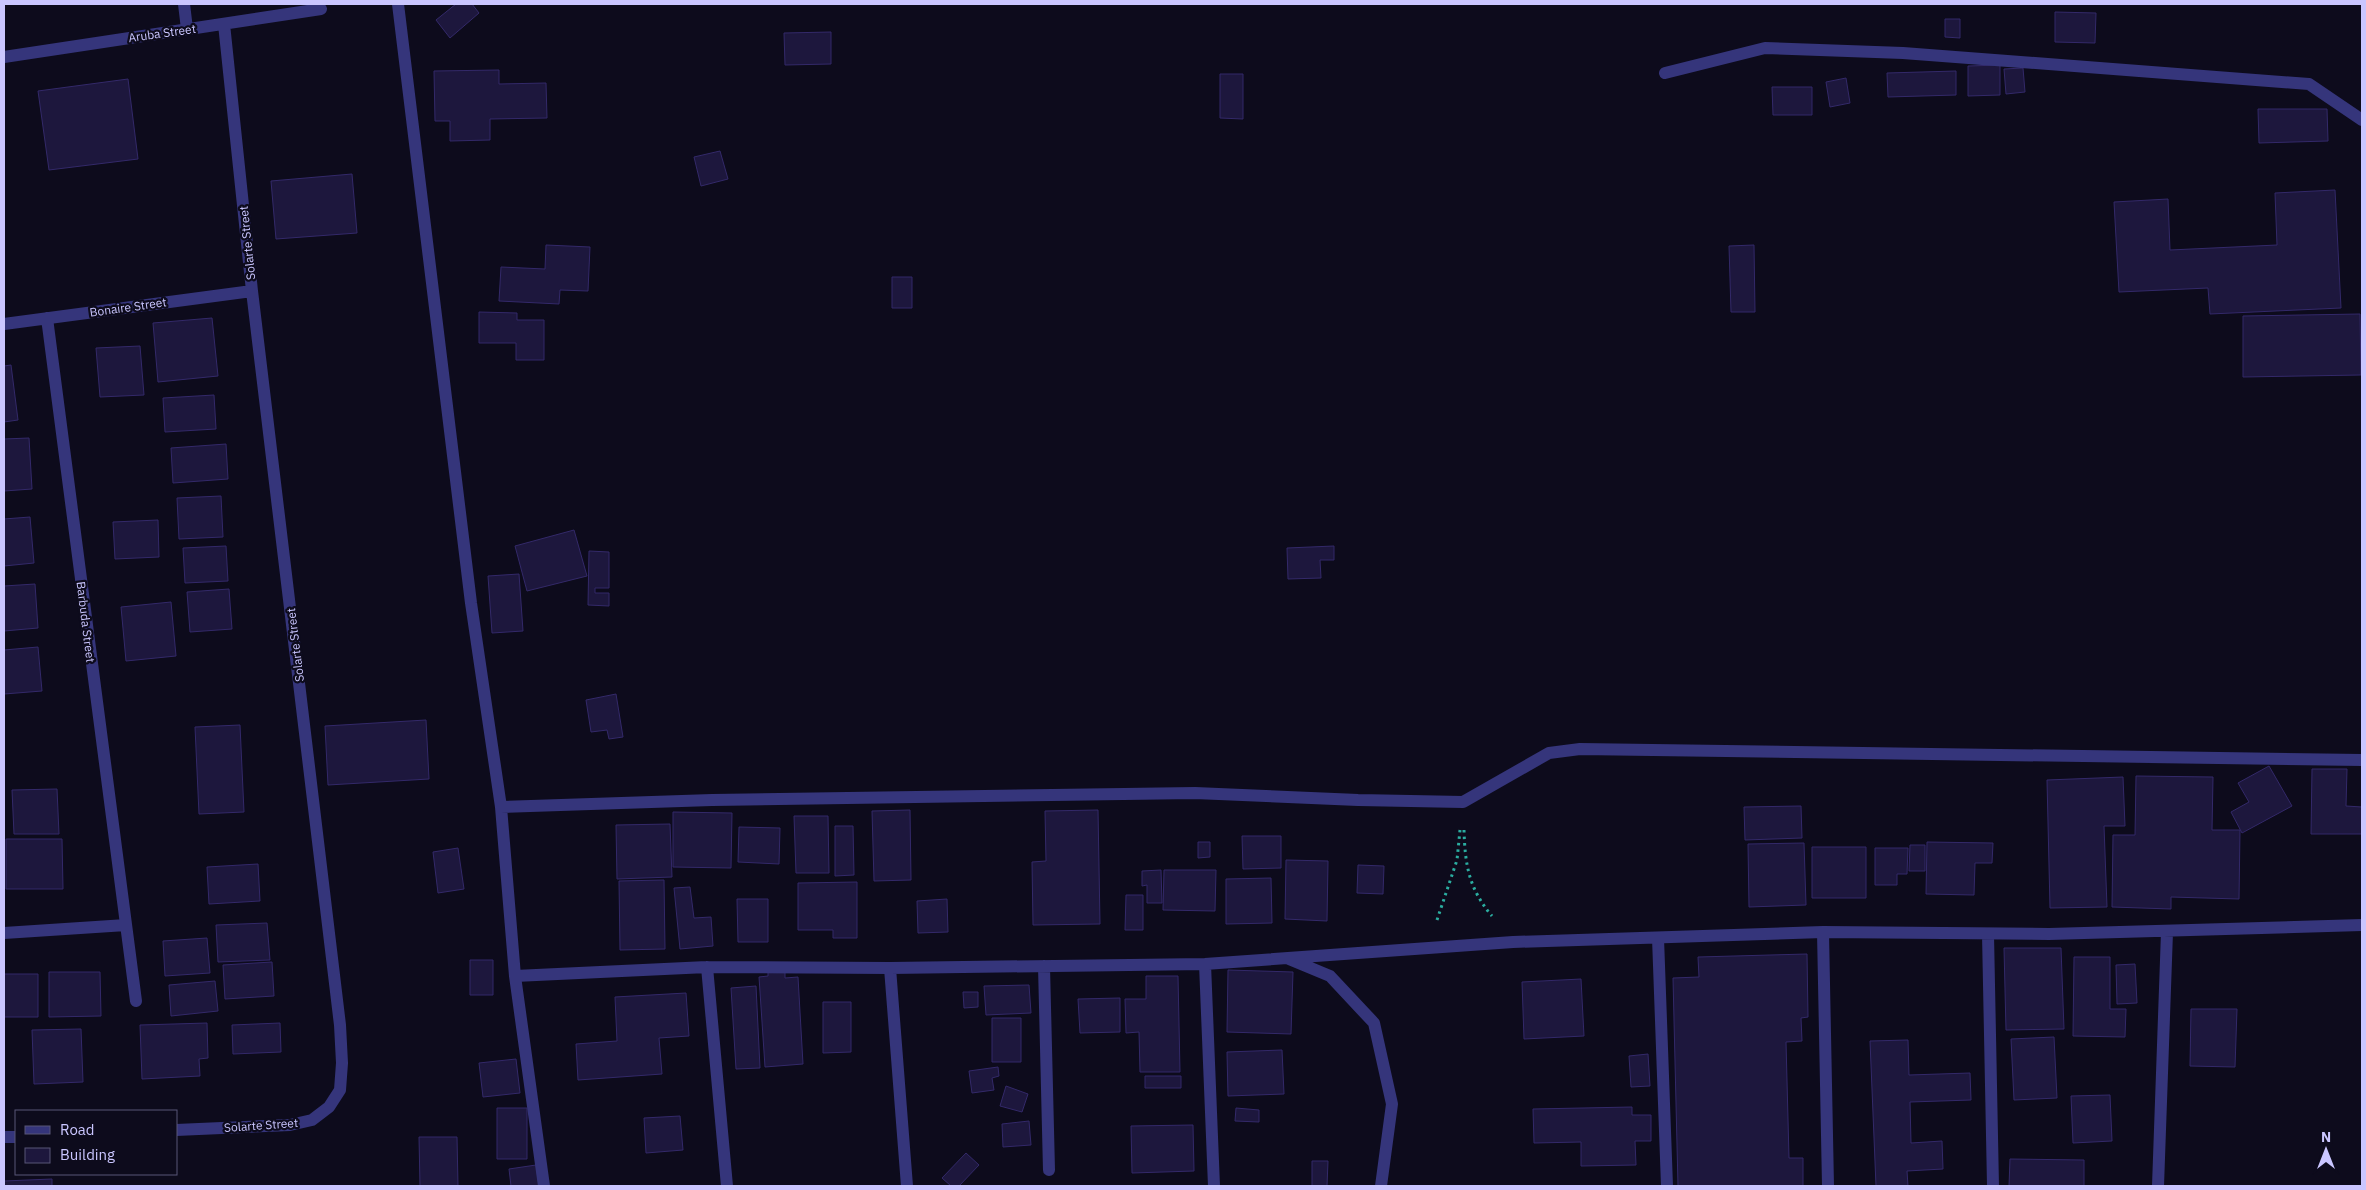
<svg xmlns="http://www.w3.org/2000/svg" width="2366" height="1190" font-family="'IBM Plex Sans',sans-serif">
<rect width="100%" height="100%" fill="#0d0b1c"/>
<path fill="#1d173d" stroke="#332969" d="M456 4H472L479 13 450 38 436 20Z
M2055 12 2096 13 2095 43 2055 42Z
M1945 19H1960V38L1945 37Z
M831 32V64L785 65 784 33Z
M2000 65V95L1968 96V66Z
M2023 68 2025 92 2006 94 2004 69Z
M499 70V84L546 83 547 118 490 119V140L450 141V121H435L434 71Z
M1956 71V95L1888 97 1887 73Z
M1220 74H1243V119L1220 118Z
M1846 78 1850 103 1830 107 1826 82Z
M128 79 138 159 49 170 38 91Z
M1772 87H1812V115H1773Z
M2258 109H2327L2328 141 2259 143Z
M720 151 728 179 701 186 694 157Z
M352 174 357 233 276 239 271 181Z
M2335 190 2341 308 2210 314 2208 288 2119 292 2114 202 2168 199 2170 250 2277 245 2275 193Z
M546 245 590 247 588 291 560 290 559 304 499 301 501 267 545 269Z
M1754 245 1755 312H1731L1729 246Z
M892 277H912V308H892Z
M479 312 517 313V320H544V360H516V343H479Z
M2360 314 2361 375 2243 377V316Z
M212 318 218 376 158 382 153 323Z
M140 346 144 395 100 397 96 348Z
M11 365 18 420 4 422V366Z
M214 395 216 429 165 432 163 398Z
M29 438 32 489 4 491V439Z
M226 444 228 479 173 483 171 448Z
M221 496 223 537 179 539 177 498Z
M30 517 34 563 4 566V519Z
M158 520 159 557 115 559 113 522Z
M574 530 587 576 527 591 515 546Z
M226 546 228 581 185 583 183 548Z
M1334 546V560H1320L1321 578 1288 579 1287 548Z
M589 551 609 552V588H595V593H609V606L588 605Z
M519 574 523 631 492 633 488 576Z
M35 584 38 628 4 631V586Z
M229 589 232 629 190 632 187 592Z
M171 602 176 656 126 661 121 607Z
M38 647 42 691 4 694V650Z
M616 694 623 737 609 739 607 730 591 732 586 700Z
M426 720 429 779 328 785 325 726Z
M240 725 244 812 199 814 195 727Z
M2269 766 2292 806 2242 833 2231 812 2249 802 2238 783Z
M2312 769H2347L2346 806 2362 807V834H2311Z
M2136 776 2213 777 2212 830H2240L2239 899 2171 897V909L2112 907 2113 835H2135Z
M2123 777 2125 826H2104L2107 907 2050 908 2047 780Z
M57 789 59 834H14L12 790Z
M1801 806 1802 838 1745 840 1744 807Z
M910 810 911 880 874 881 872 811Z
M1098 810 1100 924 1033 925 1032 862 1046 861 1045 811Z
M673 812 732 813 731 868 673 867Z
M794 816H828L829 873H796Z
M670 824 672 877 617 879 616 825Z
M835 826H853L854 875 835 876Z
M739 827 780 828 779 864 738 862Z
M1242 836H1281V868L1243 869Z
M6 839H62L63 889H6Z
M1198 842H1210V857L1198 858Z
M1927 842 1993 843 1992 863H1975L1974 895 1926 894Z
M1804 843 1806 905 1749 907 1748 844Z
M1910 845H1925V871H1909Z
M1812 847H1866V898H1812Z
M458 848 464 889 438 893 433 852Z
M1875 848H1908L1907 874H1897V885H1875Z
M1286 860 1328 861 1327 921 1285 919Z
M258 864 260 901 209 904 207 867Z
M1358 865 1384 866 1383 894 1357 893Z
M1161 870 1162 903H1147V885L1142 886V871Z
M1164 870H1216L1215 911 1163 910Z
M1271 878 1272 923 1226 924V879Z
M664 880 665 949 620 950 619 881Z
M857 882V938H833V930H798V883Z
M690 887 694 918 711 917 713 946 680 949 674 888Z
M1126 895H1143V930H1125Z
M737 899H768V942H738Z
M947 899 948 932 918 933 917 901Z
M267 923 270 960 218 962 216 925Z
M207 938 210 973 165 976 163 941Z
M2004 948H2061L2064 1029 2006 1030Z
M1807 954 1808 1017 1801 1018 1802 1041 1786 1042 1789 1158H1803V1186H1678L1673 978 1699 977 1698 957Z
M2074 957H2110V1009H2126L2125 1037 2073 1036Z
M470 960H493V995H470Z
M272 962 274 996 225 999 223 965Z
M2135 964 2137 1003 2117 1004 2116 965Z
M1228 970 1293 972 1291 1034 1227 1032Z
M785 971V978L798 977 803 1064 765 1067 759 977 768 976V972Z
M49 972H100L101 1016 49 1017Z
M4 974H38V1017H4Z
M1146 976H1178L1180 1072H1140L1139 1032 1126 1033 1125 999H1146Z
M1581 979 1584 1036 1524 1039 1522 982Z
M215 981 218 1011 171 1016 169 985Z
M1029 985 1031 1013 986 1015 984 986Z
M756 986 760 1068 736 1069 731 988Z
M963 992H978V1007L964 1008Z
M686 993 689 1036 659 1038 662 1074 578 1080 576 1044 617 1041 615 997Z
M1120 998V1032L1080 1033 1078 999Z
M823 1002H851V1052L823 1053Z
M2191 1009H2237L2235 1067 2190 1066Z
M992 1018H1021V1062H992Z
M207 1023 208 1058 199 1059 200 1076 142 1079 140 1025Z
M280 1023 281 1052 233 1054 232 1025Z
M81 1029 83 1082 34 1084 32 1030Z
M2054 1037 2057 1098 2014 1100 2011 1039Z
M1908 1040 1909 1075 1970 1073 1971 1100 1910 1102 1911 1143 1942 1141 1943 1169 1907 1171 1908 1186H1876L1870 1041Z
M1282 1050 1284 1094 1228 1096 1227 1052Z
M1648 1054 1650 1086 1631 1087 1629 1056Z
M516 1059 520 1093 483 1097 479 1063Z
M998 1067 999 1076 992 1078 994 1090 972 1093 969 1071Z
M1145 1076H1181V1088H1145Z
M1006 1086 1028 1094 1022 1112 1000 1106Z
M2110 1095 2112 1141 2073 1143 2071 1096Z
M1632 1107V1115H1651V1141H1635L1636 1165 1581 1166V1142L1534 1143 1533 1109Z
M497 1108H527V1159H497Z
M1236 1108 1259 1110V1122L1235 1121Z
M680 1116 683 1150 646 1153 644 1118Z
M1029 1121 1031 1145 1003 1147 1002 1124Z
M1193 1125 1194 1171 1132 1173 1131 1126Z
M419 1137H457L458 1186H420Z
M966 1153 979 1165 959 1186H951L942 1178Z
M2010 1159 2084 1160V1186H2009Z
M1312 1161H1328L1327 1186H1312Z
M536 1165 539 1186H511L509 1169Z
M52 1179V1186H4V1181Z"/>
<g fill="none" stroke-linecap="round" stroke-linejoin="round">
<path stroke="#2bada0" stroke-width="3" stroke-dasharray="2.5 4" stroke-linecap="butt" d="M1464 830C1465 865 1469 889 1492 916
M1437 920 1457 860 1460 830"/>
<path stroke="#35357b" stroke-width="12" d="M1665 73 1765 48 1903 53 2309 84 2362 120"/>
<path stroke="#35357b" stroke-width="12" d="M184 4 187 29
M398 4 471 603 501 807 515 976 707 967 890 968 1205 964 1513 942 1823 932 2049 934 2362 925
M4 57 321 9
M47 318 136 1001
M4 324 252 291
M501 807 712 800 1195 793 1358 800 1463 802 1549 753 1580 749 2362 760
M1823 932 1828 1186
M4 933 126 925
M1988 934 1993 1186
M1658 938 1667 1186
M1289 959 1330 976 1374 1023 1392 1104 1381 1186
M1205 964 1214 1186
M1044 966 1049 1170
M707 967 727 1186
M890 968 907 1186
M515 976 544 1186
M176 1130 290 1125 312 1120 329 1107 340 1090 342 1063 340 1025 252 291 224 24
M4 1137H16
M2158 1186 2167 932"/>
</g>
<g text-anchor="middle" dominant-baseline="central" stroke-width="4.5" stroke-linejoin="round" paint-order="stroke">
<g font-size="12" fill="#cac6ff" stroke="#0d0b1c">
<text transform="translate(162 33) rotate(-8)">Aruba Street</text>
<text transform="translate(247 243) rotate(-96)">Solarte Street</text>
<text transform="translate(128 307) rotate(-8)">Bonaire Street</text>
<text transform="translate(86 622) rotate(83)">Barbuda Street</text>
<text transform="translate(295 645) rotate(-97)">Solarte Street</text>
<text transform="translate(261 1125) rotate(-4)">Solarte Street</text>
</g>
</g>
<rect width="2366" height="1190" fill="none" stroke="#cac6ff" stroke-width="10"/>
<rect x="15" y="1110" width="162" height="65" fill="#0d0b1c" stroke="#595677"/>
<rect x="25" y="1126" width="25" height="8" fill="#35357b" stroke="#595677"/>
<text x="60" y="1135" font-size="15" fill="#cac6ff">Road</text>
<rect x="25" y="1148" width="25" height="15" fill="#1d173d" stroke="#595677"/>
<text x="60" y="1160" font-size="15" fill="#cac6ff">Building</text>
<g transform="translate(2326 1150)" stroke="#0d0b1c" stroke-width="4" paint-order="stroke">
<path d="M0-4L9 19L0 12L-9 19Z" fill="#cac6ff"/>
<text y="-8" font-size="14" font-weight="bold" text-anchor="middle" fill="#cac6ff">N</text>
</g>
</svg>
